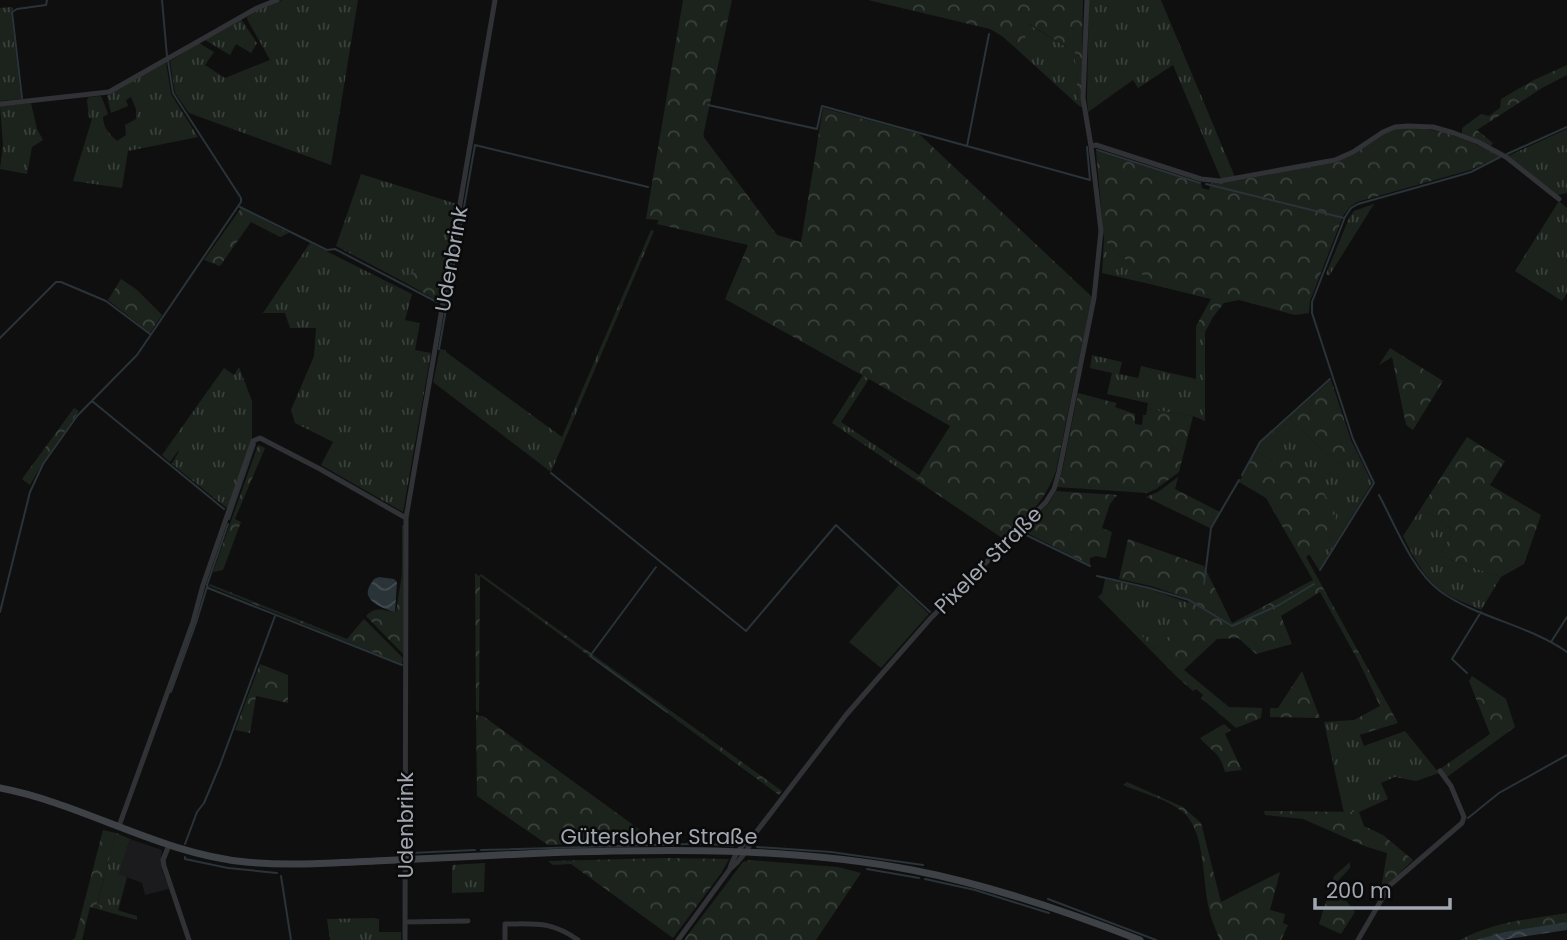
<svg xmlns="http://www.w3.org/2000/svg" width="1567" height="940" font-family="Poppins,sans-serif">
<defs>
<pattern id="grass-tufts" width="24" height="20" patternUnits="userSpaceOnUse" patternTransform="scale(1.75)"><rect width="24" height="20" fill="#1c231c"/><path d="M3 7l-1-3M5 7V3M7 7l1-3M15 17l-1-3M17 17v-4M19 17l1-3" fill="none" stroke="#3a403b"/></pattern>
<pattern id="forest-crowns" width="20" height="18" patternUnits="userSpaceOnUse" patternTransform="scale(1.75)"><rect width="20" height="18" fill="#1c231c"/><path d="M2 6a3 3 0 1 1 6 0M12 15a3 3 0 1 1 6 0" fill="none" stroke="#3a403b"/></pattern>
<pattern id="water-waves" width="16" height="10" patternUnits="userSpaceOnUse" patternTransform="scale(1.75)"><rect width="16" height="10" fill="#293338"/><path d="M0 5q4-4 8 0t8 0" fill="none" stroke="#454e52"/></pattern>
</defs>
<rect width="100%" height="100%" fill="#0f0f10"/>
<path fill="#1b1b1d" d="M130 839 162 850 161 861 162 870 169 889 145 895 142 883 119 874Z"/>
<path fill="url(#grass-tufts)" d="M282 0H358L331 165 189 113 175 93 170 61 199 43 214 52 205 65 225 78 270 60 247 19V17L258 10Z
M1089 0H1161L1235 177 1221 179 1173 65 1138 88 1133 80 1088 112 1087 97Z
M12 7 13 9 11 12 21 99 0 101V8Z
M241 19 257 43 251 53 236 44 230 55 205 40Z
M1028 24 1075 52 1078 105 1021 53Z
M166 62 171 94 198 137 128 151 122 188 73 181 92 119 89 118 87 100 89 97 100 96 102 98 108 114 103 117C103 127 109 134 117 141L126 135 125 125 136 119V109L131 97 126 100 128 106 111 113 107 96Z
M31 103 37 129 43 140 32 147 27 174 0 169 3 145 0 106Z
M1567 129V193L1558 195 1508 156Z
M361 174 457 204 443 281 417 267 404 282 336 246Z
M1559 201 1567 208V293L1562 301 1515 271Z
M1374 204 1329 276 1326 274 1349 218 1354 211Z
M651 230 654 231 551 472 433 382 440 349 446 350V352L562 437Z
M1104 240 1154 285 1102 273Z
M310 243 412 294 405 320 420 323 415 350 431 353 403 512 321 465 333 442 295 423 291 410 314 356 316 328H290L285 313H263Z
M1196 326 1205 332V421L1193 416 1147 409 1148 403 1107 394 1112 373 1090 368 1092 355 1122 362 1119 374 1138 378 1141 366 1196 379Z
M239 367 252 401V439L228 509 172 464 179 451H178L170 462 162 455 224 368 234 375Z
M863 375 869 379 841 422 919 475 916 480 832 423Z
M1288 418 1339 465 1357 452 1372 483 1319 570 1309 554 1335 533 1276 464 1256 451 1261 442Z
M1421 508 1454 530 1439 556 1501 577 1481 610C1468 604 1453 599 1441 590 1424 578 1412 554 1403 536Z
M1105 579 1149 589 1189 603 1182 626 1154 649 1102 593Z
M1354 720 1364 746 1405 731 1439 773 1416 781 1395 777 1381 783 1388 799 1359 812 1344 813 1324 722Z
M116 833 130 839 119 874 127 877 118 911 97 905Z
M485 863 484 892 452 893V865Z
M373 918 379 919V932H401V940H330L327 919Z"/>
<path fill="url(#forest-crowns)" d="M683 0H732L703 136 777 235 801 242 823 108 919 134 1092 297 1056 471C1045 501 1027 517 1005 540L916 480 950 426 869 379 725 299 748 245 657 224 659 220 646 219Z
M868 0H1083L1082 56 1083 108 1078 105 1075 52 1029 24 1021 53 1002 36 990 29Z
M1567 65V75L1542 88 1477 130 1493 143 1491 146 1462 134V128L1481 114 1489 116 1500 108 1501 99 1534 80Z
M1408 127C1446 130 1466 139 1500 156L1470 170 1357 202 1350 207 1343 216 1310 301 1309 313 1295 315 1239 300 1224 303 1213 317 1205 332 1196 326 1211 299 1154 285 1104 240 1096 151 1201 184 1202 188 1209 190 1211 183H1222L1336 162 1384 133 1395 129Z
M241 208 289 233 280 237 251 222 220 266 204 260Z
M417 266 443 281 440 302 404 282Z
M121 279 136 289 162 315 150 333 108 300Z
M1390 348 1443 381 1413 430 1406 425 1392 357 1379 365Z
M1331 380 1351 440 1357 452 1339 465 1288 418Z
M1078 393 1116 403 1115 407 1135 414V424L1142 425 1143 415H1146L1147 409 1193 416 1179 472 1156 489 1147 493 1057 487 1062 472Z
M74 408 79 411 42 464 30 485 22 479Z
M1467 437 1505 461 1490 485 1541 515 1524 564 1501 577 1439 556 1454 530 1421 508Z
M258 445 265 448 235 519 241 522 223 570 213 572Z
M1256 451 1276 464 1296 453 1318 482 1336 515 1335 533 1306 557 1398 723 1359 735 1354 720 1380 706 1359 662 1320 592 1281 616 1292 644 1256 654 1238 638 1217 639 1184 670 1229 707 1262 708 1261 718 1236 728 1201 698 1203 695 1196 689 1193 691 1176 676 1098 597 1102 593 1154 649 1182 625 1189 599 1151 586 1119 579 1128 539 1204 566 1232 623 1313 580 1266 498 1239 482Z
M1178 477 1175 489 1220 512 1210 528 1146 497 1158 492Z
M1056 491 1117 495 1110 504 1102 528 1112 532 1106 558 1096 556 1090 558V565L1023 531 1049 503Z
M402 525H405L403 654 366 616C377 605 382 611 396 612L402 574Z
M475 573 479 576 481 574 782 791 779 795 480 576 479 713 476 711Z
M210 584 347 639 364 619 403 658 402 664 209 586Z
M260 664 288 675V703L256 696 250 733 235 730Z
M1302 671 1320 718 1270 717V708H1278Z
M1472 676 1506 699 1515 727 1447 777 1440 769 1490 734 1469 681Z
M476 714 479 716H483L654 840 548 845 477 796Z
M1224 724 1231 730 1225 734 1242 770 1225 772C1219 751 1214 754 1200 738Z
M1127 782 1183 807 1201 823 1221 902 1280 872 1270 910 1285 914 1283 923 1288 925 1281 940H1220C1216 930 1211 920 1209 909 1202 881 1206 832 1183 812 1167 799 1142 793 1123 785Z
M1264 811 1359 812 1364 826 1383 835 1413 860 1388 884 1380 896 1387 853 1367 847 1303 819 1265 815Z
M103 830 116 833 97 904 137 916V920L90 907 82 940H72L75 938Z
M664 858 729 859 722 872 673 938 571 864 553 865 548 861Z
M750 860 838 867 861 873 816 940H684L743 862Z
M1350 862V868L1334 885 1355 912 1341 934 1319 924 1334 876Z
M1567 913V922L1504 932 1476 940H1460C1493 922 1530 919 1567 913Z"/>
<path fill="#1c231c" d="M899 585 929 614 881 668 849 642Z"/>
<path fill="url(#water-waves)" d="M379 577 394 579 397 582 395 612C385 609 365 602 368 590 369 586 372 582 374 579Z
M1567 922V930L1502 940H1476L1504 932Z"/>
<g fill="none" stroke-linecap="round" stroke-linejoin="round">
<path stroke="#293338" stroke-width="2" d="M162 0 167 56
M22 98 12 12 17 9 46 5 47 0
M708 105 817 129 822 106 1090 180 1087 147
M967 146 989 34
M1097 150 1200 183
M1507 154 1567 127
M1206 184 1344 218
M240 207 327 250 335 249 437 302
M0 338 56 282H61L106 301 150 334
M439 349 475 145 648 187
M92 401 224 509
M551 473 746 631 836 525 930 612
M1242 475 1260 442 1330 379
M1379 495C1395 525 1412 570 1440 591 1477 618 1529 625 1567 652
M229 519 255 444
M228 524 207 585 208 588 402 665
M1022 533 1090 566
M656 567 590 656 667 712
M1320 570 1374 483 1353 439 1312 313V302L1345 217 1351 208 1358 204 1454 177 1471 172 1500 157
M1097 576 1149 588 1189 600 1232 626 1279 605 1314 584
M1204 584 1211 528 1239 480
M0 612 30 492 43 464 77 416 137 355 241 202V198L173 93 168 61
M1551 642 1567 617
M1467 673 1452 659 1481 612
M171 692 196 623 207 587
M1468 818 1499 793 1567 755
M185 844 197 812 204 803 220 765 275 616
M757 847 831 852 923 865
M481 850 686 844 698 843 733 846 745 838
M411 853 475 850
M185 857V859L228 868 277 873
M867 869 919 878
M281 876 291 940
M925 879 975 890 1049 913
M1048 899 1156 940"/>
<path stroke="#303235" stroke-width="5" d="M0 104 109 92 257 8 277 0
M1091 146 1096 145 1201 179 1220 181 1335 160 1353 152 1383 132 1395 127 1408 126 1433 127 1454 133 1478 142 1506 157 1559 199
M119 826 193 622 203 585 253 441 260 438 320 469 406 518
M169 845 163 860 164 866 189 940
M730 868C734 855 743 843 754 835
M405 922 468 921
M405 940 406 518 495 0
M505 940V924C537 924 551 921 578 940
M678 940 730 869C740 861 750 848 754 835L846 715 887 668 930 619 1046 502 1054 489 1059 472 1094 298 1101 231 1091 146 1083 98 1087 0
M1358 940 1390 885 1462 823 1464 817 1451 786 1440 771"/>
<path stroke="#3e4145" stroke-width="7" d="M0 788C84 804 160 854 246 862 289 866 332 863 375 861 431 858 488 856 544 853 666 849 791 847 912 870 990 885 1066 911 1140 940"/>
</g>
<g text-anchor="middle" dominant-baseline="central" stroke-width="5" stroke-linejoin="round" paint-order="stroke">
<g font-size="21" fill="#a1a7b1" stroke="#0a0a0b">
<text transform="translate(451 259) rotate(-80)">Udenbrink</text>
<text transform="translate(988 560) rotate(-45)">Pixeler Straße</text>
<text transform="translate(405 825) rotate(-90)">Udenbrink</text>
<text x="659" y="836">Gütersloher Straße</text>
</g>
</g>
<path d="M1315 898v10h135v-10" fill="none" stroke="#a1a7b1" stroke-width="3.5"/>
<text x="1326" y="898" font-size="21" fill="#a1a7b1" stroke="#0a0a0b" stroke-width="5" paint-order="stroke">200 m</text>
</svg>
